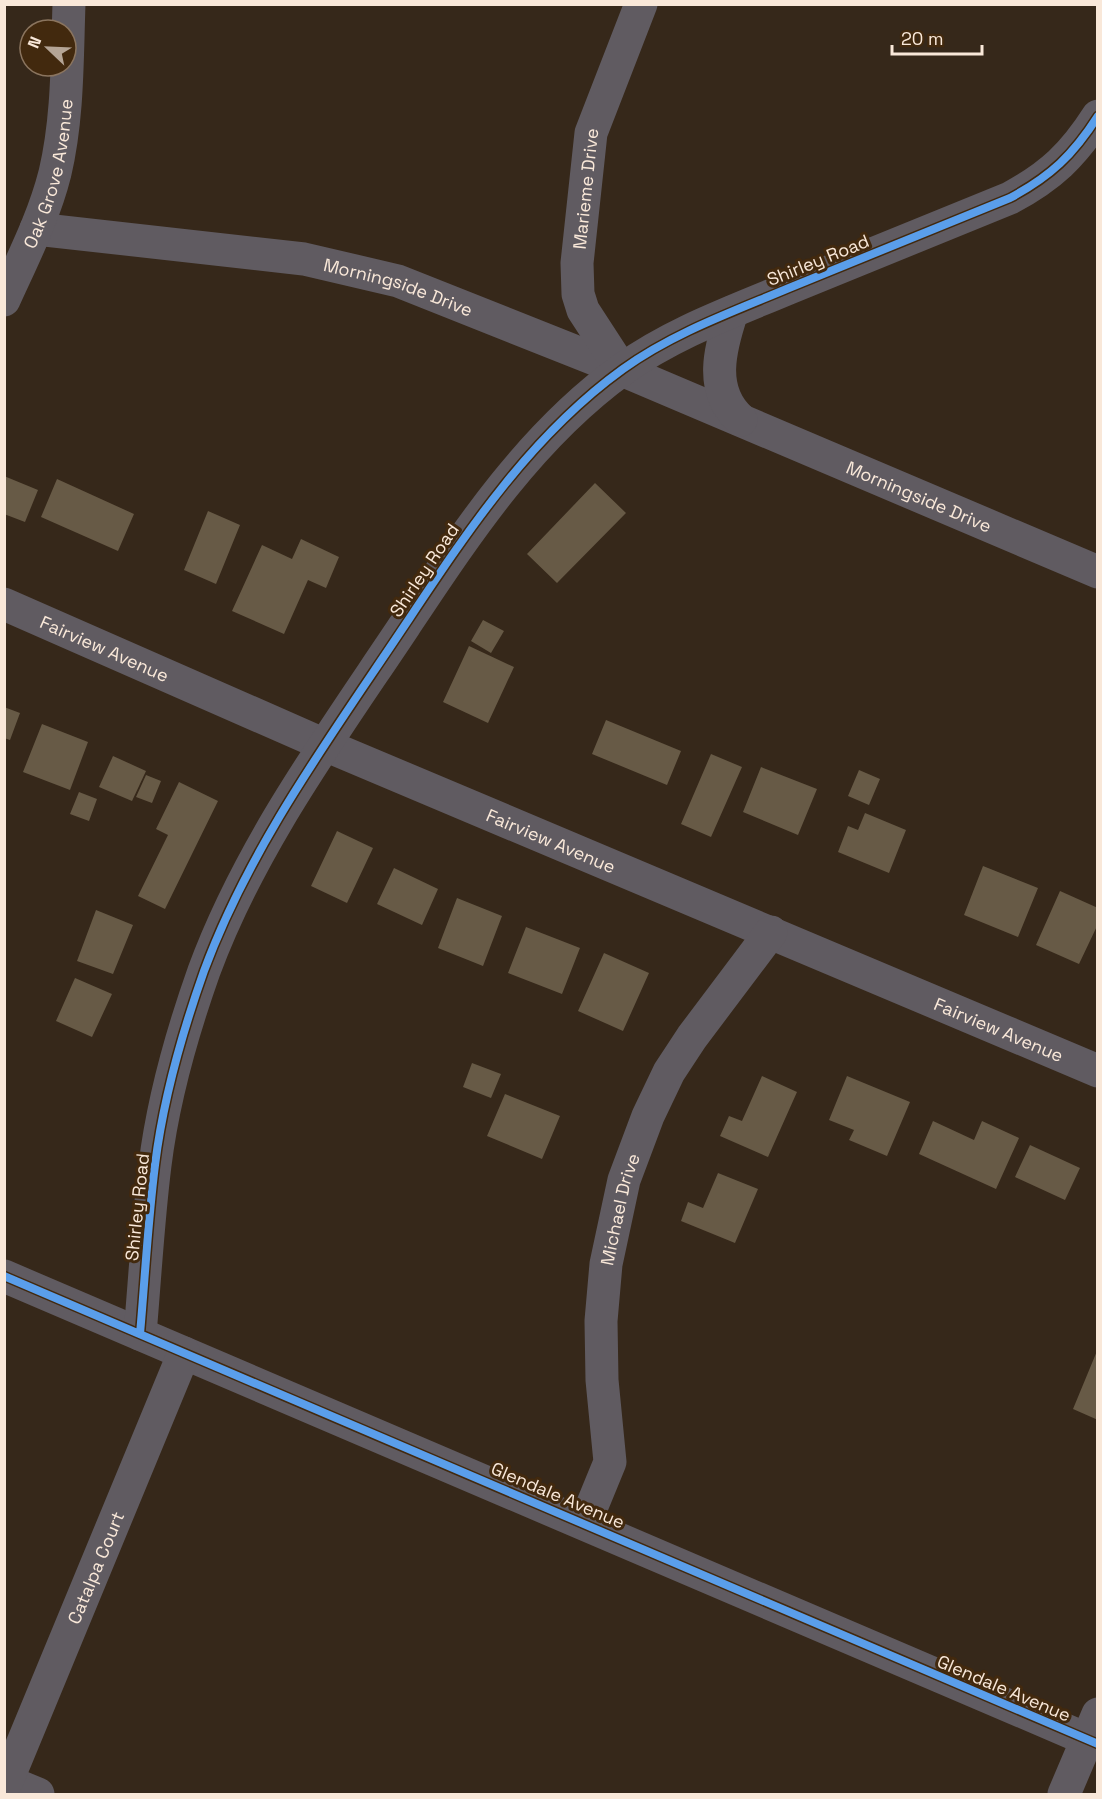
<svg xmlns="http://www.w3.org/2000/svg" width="1102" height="1799" font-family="'Space Grotesk',sans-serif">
<rect width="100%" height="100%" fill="#36281a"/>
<path fill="#675a46" d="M4 476 38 490 25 522 4 514Z
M57 479 134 514 118 551 41 517Z
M595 483 626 513 557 583 527 554Z
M208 511 240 525 216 584 184 570Z
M301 539 339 557 326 588 308 580 284 634 232 611 262 545 292 559Z
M483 620 504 631 491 653 471 641Z
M469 646 514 667 488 723 443 702Z
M4 707 20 713 10 740 4 738Z
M606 720 681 751 667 785 592 754Z
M42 724 88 742 70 790 23 772Z
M711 754 742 767 711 837 681 824Z
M113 756 146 771 132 801 99 787Z
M761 767 817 789 798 835 743 812Z
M859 770 880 779 869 805 848 796Z
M146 775 161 781 152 803 136 797Z
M179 782 218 801 165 909 138 896 168 835 156 829Z
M79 792 97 799 89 821 70 814Z
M865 813 906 830 889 873 838 852 848 826 858 830Z
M337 831 373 848 347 903 311 886Z
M983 866 1038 888 1018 937 964 915Z
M394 868 438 889 422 925 377 904Z
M1060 891 1098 908V924L1079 964 1036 945Z
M457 898 502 916 483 966 438 948Z
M96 910 133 925 113 974 77 961Z
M526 927 580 948 562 994 508 973Z
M604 953 649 973 623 1031 578 1011Z
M75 978 112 994 92 1037 56 1021Z
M472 1063 501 1074 491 1098 463 1087Z
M762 1076 797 1092 768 1157 720 1136 729 1116 742 1121Z
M847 1076 910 1102 887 1156 849 1140 854 1130 829 1120Z
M505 1094 560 1116 542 1159 487 1136Z
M933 1121 974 1140 982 1121 1019 1138 996 1189 919 1154Z
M1030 1145 1080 1168 1065 1200 1015 1177Z
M718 1173 758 1189 735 1243 681 1221 688 1202 703 1208Z
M1097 1351H1098V1420L1073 1409Z"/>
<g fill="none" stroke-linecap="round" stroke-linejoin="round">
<g stroke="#605b61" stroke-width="33">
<path id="s1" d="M36 229 304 259 398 281 622 370 1098 572"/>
<path id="s2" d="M4 300C23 258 44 217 55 173 68 118 67 60 69 4"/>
<path d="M732 312C720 348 708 391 741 420"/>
<path id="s3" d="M622 370 583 310 578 294 577 263 591 133 641 4"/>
<path id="s4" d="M4 604 325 745 1098 1071"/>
<path d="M4 1276 1098 1744"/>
<path d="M140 1334C145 1277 148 1221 155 1165 163 1100 182 1033 204 971 250 846 331 736 405 625 467 532 530 436 623 369 673 333 732 312 789 288 862 258 936 228 1010 198 1051 176 1073 155 1098 116"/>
<path id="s5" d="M585 1523 610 1462 602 1380 601 1321 606 1264 624 1180 648 1116 669 1072 692 1037 771 932"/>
<path d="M4 1780 38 1794"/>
<path id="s6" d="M7 1781 184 1353"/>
<path d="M1064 1794 1098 1714"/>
</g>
<g stroke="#42290e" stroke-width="11">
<path id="cycleway" d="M4 1276 1098 1744
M140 1334C145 1277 148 1221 155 1165 163 1100 182 1033 204 971 250 846 331 736 405 625 467 532 530 436 623 369 673 333 732 312 789 288 862 258 936 228 1010 198 1051 176 1073 155 1098 116"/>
</g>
<use href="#cycleway" stroke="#5a9eea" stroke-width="8"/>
</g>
<g text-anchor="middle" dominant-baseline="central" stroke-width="6" stroke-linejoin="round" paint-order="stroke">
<g font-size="18" fill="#f9e8d9" stroke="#42290e">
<text stroke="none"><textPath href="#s2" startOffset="135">Oak Grove Avenue</textPath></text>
<text stroke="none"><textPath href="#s3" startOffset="194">Marieme Drive</textPath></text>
<text transform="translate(818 260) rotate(-22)">Shirley Road</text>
<text stroke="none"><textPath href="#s1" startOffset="368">Morningside Drive</textPath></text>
<text stroke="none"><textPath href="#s1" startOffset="930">Morningside Drive</textPath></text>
<text transform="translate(424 570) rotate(-56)">Shirley Road</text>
<text stroke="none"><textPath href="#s4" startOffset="110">Fairview Avenue</textPath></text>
<text stroke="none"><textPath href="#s4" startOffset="596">Fairview Avenue</textPath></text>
<text stroke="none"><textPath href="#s4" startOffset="1082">Fairview Avenue</textPath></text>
<text transform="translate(137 1207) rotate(-84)">Shirley Road</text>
<text stroke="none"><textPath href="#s5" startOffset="321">Michael Drive</textPath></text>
<text transform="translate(558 1495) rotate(23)">Glendale Avenue</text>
<text stroke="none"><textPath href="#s6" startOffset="231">Catalpa Court</textPath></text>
<text transform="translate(1004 1688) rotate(23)">Glendale Avenue</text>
</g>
</g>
<rect width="1102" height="1799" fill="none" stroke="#f9e8d9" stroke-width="12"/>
<g transform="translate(48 48) rotate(293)"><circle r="28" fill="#42290e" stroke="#8b755f" stroke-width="1.5"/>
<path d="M0-4.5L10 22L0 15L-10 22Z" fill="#b5a596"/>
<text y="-9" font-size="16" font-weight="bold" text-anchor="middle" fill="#f9e8d9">N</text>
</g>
<path d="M892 45v9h90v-9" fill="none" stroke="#f9e8d9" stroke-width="3"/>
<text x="901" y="45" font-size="18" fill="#f9e8d9" stroke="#42290e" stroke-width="4.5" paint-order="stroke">20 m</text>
</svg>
